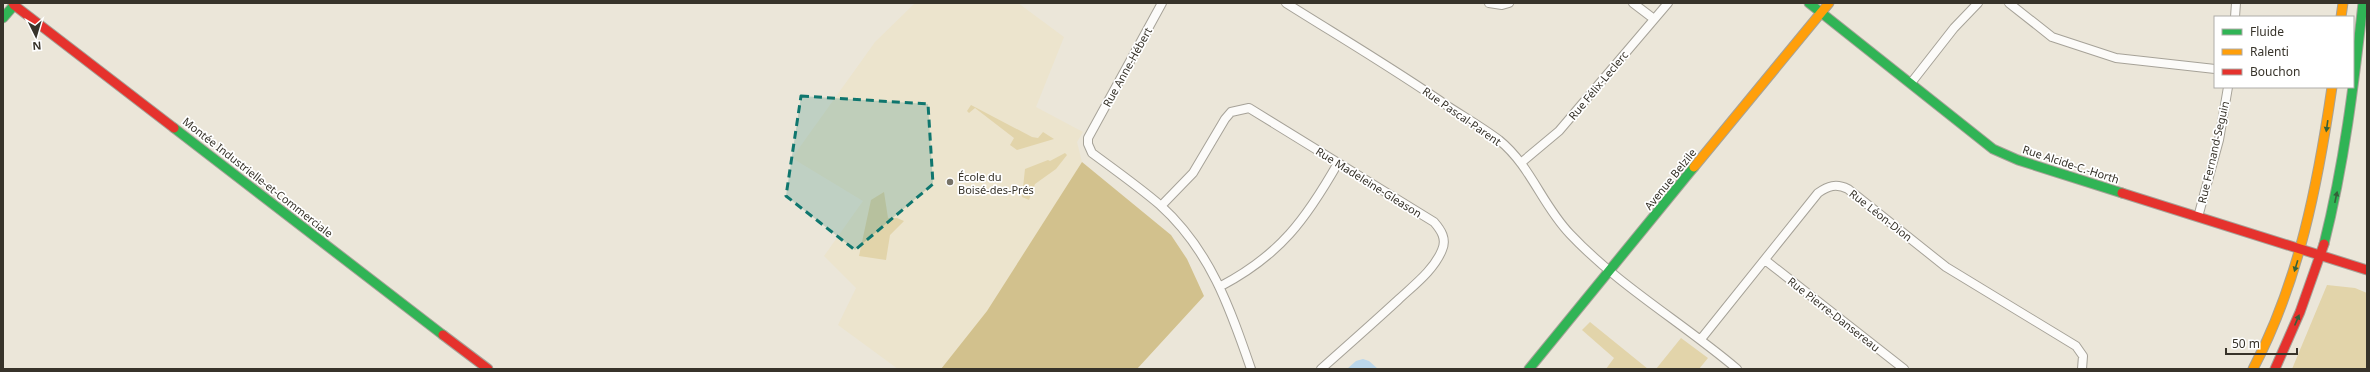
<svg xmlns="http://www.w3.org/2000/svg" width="2370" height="372" font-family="'Noto Sans',sans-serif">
<rect width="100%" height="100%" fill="#ebe6d9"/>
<path fill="#ece4cd" d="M915 3H1018L1064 37 1036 107 1083 132 1077 142 1082 162 987 312 941 369H898L838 325 856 288 824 256 863 201 792 158 875 42Z"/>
<path fill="#e2d4aa" d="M971 105 1032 137 1038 138 1043 132 1054 139 1017 150 1010 145 1014 138 975 108 969 113 967 111Z
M1065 153 1067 155 1056 169 1035 184 1029 200 1022 197 1025 169 1048 160 1050 161Z
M884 192 888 218H897L904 221 890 235 886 260 859 256 871 200Z
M2327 285 2355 288 2367 293V369H2292Z
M1590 322 1648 369H1606L1614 358 1582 330Z
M1681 338 1708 358 1699 369H1656Z"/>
<path fill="#d2c18d" d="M1082 162 1171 235 1187 259 1204 296 1137 369H941L987 311Z"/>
<path fill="#bbd7eb" d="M1363 359 1369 361 1378 369H1347L1356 361Z"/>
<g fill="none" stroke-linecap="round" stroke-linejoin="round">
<g stroke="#a6a298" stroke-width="10">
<path id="street" d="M1162 3 1088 138V144L1092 153C1115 170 1139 187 1160 205 1210 250 1230 308 1251 369
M1286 3C1340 37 1396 70 1449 107 1466 118 1483 128 1499 140 1531 166 1542 205 1570 234 1619 286 1683 323 1737 369
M1489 3 1502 5 1509 3
M1633 3 1654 19
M2009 3 2052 37 2116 58 2215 69
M2235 17 2236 3
M1911 83 1954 28 1978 3
M1522 162 1559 131 1668 3
M1161 206 1193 173 1225 119 1231 112 1249 108 1434 222C1441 230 1447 239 1442 250 1434 270 1414 285 1398 300 1373 323 1347 346 1321 369
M2198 217 2219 140 2228 87
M1765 260 1904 369
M1221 286C1280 255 1306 219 1338 163
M1701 339 1818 193C1828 186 1836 183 1848 189L1946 267 2076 346 2083 356 2082 369"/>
</g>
<g stroke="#a6a298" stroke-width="11">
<path id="fast" d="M1809 3 1993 149 2018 160 2122 193
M3 18 16 3
M174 128 443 335
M2324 244C2344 165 2354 84 2363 3
M1529 369 1694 167"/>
</g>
<g stroke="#a6a298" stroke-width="11">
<path id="slow" d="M2341 17 2343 3
M1694 167 1829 3
M2253 369C2299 282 2318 183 2332 87"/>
</g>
<g stroke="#a6a298" stroke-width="11">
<path id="jam" d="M13 3 14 5
M14 5 174 128
M2122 193 2367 270
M443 335 488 369
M2275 369 2300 312 2324 244"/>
</g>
<use href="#street" stroke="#fcfbf9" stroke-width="8"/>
<use href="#fast" stroke="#30b455" stroke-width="9"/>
<use href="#slow" stroke="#ff9f0a" stroke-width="9"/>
<use href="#jam" stroke="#e5322d" stroke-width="9"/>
</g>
<defs><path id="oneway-solid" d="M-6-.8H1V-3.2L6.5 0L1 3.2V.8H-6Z"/></defs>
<g fill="#356039">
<use href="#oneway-solid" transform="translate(2327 126) rotate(98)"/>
<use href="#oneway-solid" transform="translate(2336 197) rotate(-78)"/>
<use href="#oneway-solid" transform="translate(2296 266) rotate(107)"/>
<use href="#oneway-solid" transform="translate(2297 320) rotate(-67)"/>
</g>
<path fill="#0f766e" fill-opacity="0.2" stroke="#0f766e" stroke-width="3" stroke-dasharray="8 5" stroke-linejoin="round" d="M801 96 928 104 933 184 855 250 786 196Z"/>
<circle fill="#767267" stroke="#fff" stroke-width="1.5" cx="950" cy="182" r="4"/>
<g text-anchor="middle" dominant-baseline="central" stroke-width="3.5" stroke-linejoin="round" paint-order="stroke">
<g font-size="11" fill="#37332a" stroke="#fff">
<text transform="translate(1127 67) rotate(-61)">Rue Anne-Hébert</text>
<text transform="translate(1598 85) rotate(-50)">Rue Félix-Leclerc</text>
<text transform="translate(1462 116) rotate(35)">Rue Pascal-Parent</text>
<text transform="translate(2213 152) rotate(-77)">Rue Fernand-Seguin</text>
<text transform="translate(2071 164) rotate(18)">Rue Alcide-C.-Horth</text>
<text transform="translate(258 177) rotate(38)">Montée Industrielle-et-Commerciale</text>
<text transform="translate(1670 179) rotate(-51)">Avenue Belzile</text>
<text transform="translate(1369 182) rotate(32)">Rue Madeleine-Gleason</text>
<text transform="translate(1881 215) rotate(38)">Rue Léon-Dion</text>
<text transform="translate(1834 314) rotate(38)">Rue Pierre-Dansereau</text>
</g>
<g font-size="11" fill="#37332a" stroke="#fff" text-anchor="start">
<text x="958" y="176">École du<tspan x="958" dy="13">Boisé-des-Prés</tspan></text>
</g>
</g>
<rect width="2370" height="372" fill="none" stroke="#37332a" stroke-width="8"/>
<rect x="2214" y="16" width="140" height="72" fill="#ffffff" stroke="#afadaa"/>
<rect x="2222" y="29" width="20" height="6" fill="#30b455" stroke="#afadaa"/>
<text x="2250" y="36" font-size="12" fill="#37332a">Fluide</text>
<rect x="2222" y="49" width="20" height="6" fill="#ff9f0a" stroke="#afadaa"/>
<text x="2250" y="56" font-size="12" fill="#37332a">Ralenti</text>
<rect x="2222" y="69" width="20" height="6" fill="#e5322d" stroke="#afadaa"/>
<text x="2250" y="76" font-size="12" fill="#37332a">Bouchon</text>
<g transform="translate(36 36) rotate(175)" stroke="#ffffff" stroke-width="3" paint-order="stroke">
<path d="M0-3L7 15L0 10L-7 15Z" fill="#37332a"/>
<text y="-6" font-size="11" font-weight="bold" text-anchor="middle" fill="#37332a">N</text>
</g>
<path d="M2226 348v6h71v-6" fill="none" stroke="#37332a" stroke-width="2"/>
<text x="2232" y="348" font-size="12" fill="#37332a" stroke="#ffffff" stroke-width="3" paint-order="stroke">50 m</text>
</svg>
